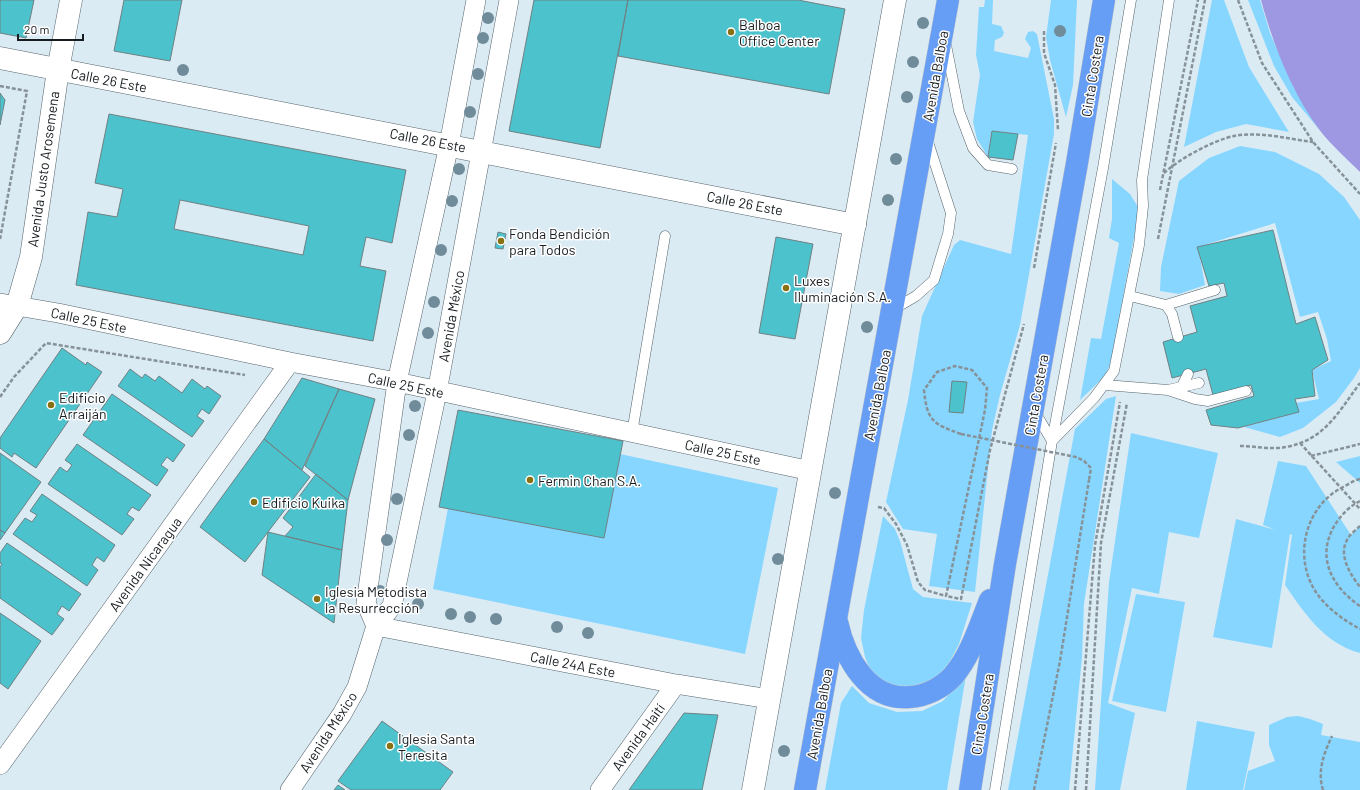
<svg xmlns="http://www.w3.org/2000/svg" width="1360" height="790" font-family="Barlow,sans-serif">
<rect width="100%" height="100%" fill="#dbebf4"/>
<path fill="#87d6ff" d="M985 0H993L992 24 1001 26 1004 33 1002 37 995 40 994 51 1028 58 1031 48 1025 39 1028 32 1033 31 1037 34 1054 119V134L1020 325 1000 395 992 430 975 592 929 586 937 534 903 529 886 502 908 400 922 316 954 245 960 240 1011 254 1028 135 992 131 988 157 977 139 973 122 980 75 976 55 979 7H984Z
M1051 0H1077L1073 85 1066 117 1050 60 1046 37Z
M1212 0H1224L1249 67 1289 132 1246 124 1216 132 1184 147Z
M1248 0H1260L1270 33 1293 86 1318 128 1292 97 1274 66Z
M1240 146 1275 152 1319 174 1344 197 1360 220V368L1354 378 1336 402 1303 428 1280 437 1244 427 1299 412 1296 403 1319 399 1312 370 1331 361 1327 339 1318 312 1300 317 1275 223 1198 247 1205 285 1179 294 1160 291 1161 267 1179 181 1209 158Z
M1112 179 1130 194 1138 207 1135 232 1111 363 1104 377 1080 400 1091 338 1101 339 1119 243 1109 238 1112 219Z
M1116 396 1084 604 1082 657 1069 790H1008L1075 429 1106 399Z
M1131 433 1218 453 1199 538 1169 532 1159 594 1132 588 1108 703 1135 713 1120 790H1095L1109 582Z
M620 454 778 488 745 654 433 589 448 508 604 538Z
M1360 456V483L1336 462Z
M1278 461 1306 466 1351 535 1360 526V653C1324 643 1305 614 1285 585L1292 535 1290 534 1272 648 1213 637 1236 519 1276 530 1263 525Z
M883 516 895 529 900 541 913 589 923 597 972 603 959 644 949 663 936 678 919 687 886 685 872 674 865 657 861 638 864 610Z
M1136 594 1185 602 1166 712 1112 701Z
M966 675 947 790H825L841 703 852 686 869 703 897 712 922 711 943 701Z
M1298 716 1310 719 1323 724 1321 735 1360 742V790H1244L1248 771 1275 761 1269 745V725L1287 717Z
M1197 721 1255 732 1243 790H1186Z"/>
<path fill="#9d98e1" d="M1261 0H1360V172C1346 158 1330 144 1318 128 1291 91 1273 44 1261 0Z"/>
<path fill="#4cc2cd" stroke="#6f8183" fill-rule="evenodd" d="M0 0H34L26 38 0 33Z
M124 0H182L170 61 114 51Z
M534 0H628L600 148 509 131Z
M628 0H798L845 9 829 94 618 56Z
M0 93 5 100 0 125Z
M109 114 406 170 392 243 366 237 360 266 386 271 373 341 76 285 88 212 117 217 123 189 95 183ZM180 200 309 226 303 255 174 229Z
M992 131 1018 134 1013 160 988 157Z
M1273 230 1296 324 1315 317 1328 360 1312 370 1315 396 1295 399 1299 412 1238 428 1211 425 1206 410 1254 396 1251 385 1213 395 1206 369 1172 378 1163 342 1197 332 1190 306 1227 296 1224 283 1209 286 1197 247Z
M498 232 506 234 503 249 495 248Z
M776 237 813 244 795 339 759 333Z
M62 348 86 365 87 362 102 372 36 468 14 453 12 457 0 448V438Z
M130 369 142 378 145 374 155 381 159 376 182 393 192 379 205 389 207 386 221 396 209 414 202 409 197 416 204 421 192 437 118 386Z
M302 378 339 389 302 470 264 439Z
M952 381 967 382 963 413 949 412Z
M339 389 375 399 348 500 305 466Z
M112 394 185 445 173 462 167 457 161 465 168 470 157 486 83 435 95 418 101 422 106 416 100 411Z
M458 410 623 441 604 538 439 507Z
M264 439 310 477 245 562 200 527Z
M77 444 151 495 139 511 132 507 127 514 134 519 122 535 48 484 60 467 67 472 72 465 65 460Z
M0 453 41 482 5 533 0 530Z
M316 474 348 500 342 550 285 536 293 527 283 518Z
M42 494 115 545 104 562 97 557 92 565 98 570 87 586 13 534 25 518 32 522 37 515 30 511Z
M0 530 5 533 0 540Z
M268 532 342 550 334 623 262 575Z
M7 543 81 594 69 611 62 606 57 614 64 619 52 635 0 598V567L2 564 0 563V553Z
M0 613 41 641 8 689 0 683Z
M684 713 718 715 702 790H629Z
M382 721 453 772 440 790H351L338 781Z
M338 785 345 790H334Z"/>
<g fill="none" stroke-linecap="round" stroke-linejoin="round">
<g stroke="#56646c" stroke-width="11">
<path id="service" d="M946 45 959 111 973 148 988 165 1012 169
M1130 296 1166 305 1172 314 1178 337
M1166 305 1215 290
M894 309 916 296 934 280 948 234 951 213 928 142
M1105 385 1168 390 1199 383
M1181 388 1188 374
M1168 390 1195 399 1208 401 1246 391
M1035 412 1052 441 1094 398 1114 371 1139 245 1143 206 1142 180 1169 0
M632 433 665 236
M995 790 1052 441 1103 168 1131 0"/>
</g>
<g stroke="#56646c" stroke-width="20">
<path id="minor" d="M0 303 58 313 290 362 397 382 811 471
M376 626 366 603 397 382 449 145 476 0
M376 626 676 684 770 699
M0 765 290 362
M290 790 342 714 357 687 376 626 392 606 437 392 509 0
M600 790 676 684"/>
</g>
<g stroke="#56646c" stroke-width="23">
<path id="tertiary" d="M0 58 855 225
M0 333 17 306 31 257 58 70 71 0"/>
</g>
<g stroke="#56646c" stroke-width="23">
<path id="secondary" d="M753 790 895 0"/>
</g>
<g stroke="#c7c9c9" stroke-width="23">
<path id="trunk" d="M837 622C845 658 868 701 910 697 926 696 942 688 953 676 971 655 980 625 990 600
M805 790 948 0
M970 790 1005 564 1077 163 1104 0"/>
</g>
<path stroke="#869298" stroke-width="2.5" stroke-dasharray="4 2" stroke-linecap="butt" d="M1238 0 1262 63 1313 142 1360 194
M1044 31V53L1055 85 1058 130
M0 86 27 91 0 239
M1164 173C1179 159 1214 140 1234 136 1259 131 1288 139 1313 142
M1160 190 1198 0
M1158 239 1205 0
M1034 268 1056 143
M0 397 14 377 46 343 245 375
M961 434C933 424 927 421 924 390L937 372 955 366 972 370 987 388 985 410 946 596 961 599 990 450 1024 324
M1300 443 1360 509
M1240 446C1255 446 1272 450 1286 447 1325 440 1339 411 1360 383
M1311 456 1360 444
M1360 479C1354 480 1349 484 1343 487 1307 505 1293 553 1314 589 1324 606 1343 620 1360 629
M1360 501C1352 505 1344 512 1339 519 1314 552 1329 585 1360 606
M878 507 884 508 896 524 907 545 918 582 925 590 946 596
M1360 526C1356 530 1349 535 1347 540 1338 556 1351 575 1360 587
M1034 790 1060 661 1089 480
M1075 790 1095 545 1120 402
M1086 790 1101 543 1127 403
M1323 790C1317 771 1324 753 1332 736"/>
<use href="#service" stroke="#fff" stroke-width="10"/>
<use href="#minor" stroke="#fff" stroke-width="19"/>
<use href="#tertiary" stroke="#fff" stroke-width="22"/>
<use href="#secondary" stroke="#fff" stroke-width="22"/>
<use href="#trunk" stroke="#669ef6" stroke-width="22"/>
<path stroke="#869298" stroke-width="2.5" stroke-dasharray="4 2" stroke-linecap="butt" d="M961 434 1076 457 1084 461 1091 468 1089 480"/>
</g>
<g fill="#708c9a">
<circle cx="488" cy="18" r="6"/>
<circle cx="923" cy="23" r="6"/>
<circle cx="1060" cy="31" r="6"/>
<circle cx="483" cy="38" r="6"/>
<circle cx="913" cy="62" r="6"/>
<circle cx="183" cy="70" r="6"/>
<circle cx="478" cy="74" r="6"/>
<circle cx="907" cy="97" r="6"/>
<circle cx="470" cy="112" r="6"/>
<circle cx="896" cy="159" r="6"/>
<circle cx="459" cy="169" r="6"/>
<circle cx="888" cy="200" r="6"/>
<circle cx="452" cy="201" r="6"/>
<circle cx="441" cy="250" r="6"/>
<circle cx="434" cy="302" r="6"/>
<circle cx="867" cy="327" r="6"/>
<circle cx="428" cy="333" r="6"/>
<circle cx="415" cy="406" r="6"/>
<circle cx="409" cy="435" r="6"/>
<circle cx="835" cy="493" r="6"/>
<circle cx="397" cy="499" r="6"/>
<circle cx="387" cy="540" r="6"/>
<circle cx="778" cy="559" r="6"/>
<circle cx="380" cy="591" r="6"/>
<circle cx="418" cy="604" r="6"/>
<circle cx="451" cy="614" r="6"/>
<circle cx="470" cy="617" r="6"/>
<circle cx="496" cy="619" r="6"/>
<circle cx="557" cy="627" r="6"/>
<circle cx="588" cy="633" r="6"/>
<circle cx="784" cy="751" r="6"/>
</g>
<g fill="#887113" stroke="#fff" stroke-width="1.5">
<circle cx="731" cy="32" r="4"/>
<circle cx="501" cy="241" r="4"/>
<circle cx="786" cy="288" r="4"/>
<circle cx="51" cy="405" r="4"/>
<circle cx="530" cy="480" r="4"/>
<circle cx="254" cy="502" r="4"/>
<circle cx="317" cy="599" r="4"/>
<circle cx="390" cy="746" r="4"/>
</g>
<g text-anchor="middle" dominant-baseline="central" stroke-width="3" stroke-linejoin="round" paint-order="stroke">
<g font-size="14" fill="#161c1f" stroke="#fff" text-anchor="start">
<text x="739" y="24">Balboa<tspan x="739" dy="16">Office Center</tspan></text>
<text x="509" y="233">Fonda Bendición<tspan x="509" dy="16">para Todos</tspan></text>
<text x="794" y="280">Luxes<tspan x="794" dy="16">Iluminación S.A.</tspan></text>
<text x="59" y="397">Edificio<tspan x="59" dy="16">Arraiján</tspan></text>
<text x="538" y="480">Fermin Chan S.A.</text>
<text x="262" y="502">Edificio Kuika</text>
<text x="325" y="591">Iglesia Metodista<tspan x="325" dy="16">la Resurrección</tspan></text>
<text x="398" y="738">Iglesia Santa<tspan x="398" dy="16">Teresita</tspan></text>
</g>
<g font-size="14" fill="#161c1f" stroke="#fff">
<text transform="translate(935 76) rotate(-80)">Avenida Balboa</text>
<text transform="translate(1092 76) rotate(-81)">Cinta Costera</text>
<text transform="translate(109 80) rotate(11)">Calle 26 Este</text>
<text transform="translate(428 140) rotate(11)">Calle 26 Este</text>
<text transform="translate(43 169) rotate(-82)">Avenida Justo Arosemena</text>
<text transform="translate(745 203) rotate(11)">Calle 26 Este</text>
<text transform="translate(451 316) rotate(-80)">Avenida México</text>
<text transform="translate(89 320) rotate(12)">Calle 25 Este</text>
<text transform="translate(406 385) rotate(12)">Calle 25 Este</text>
<text transform="translate(877 395) rotate(-79)">Avenida Balboa</text>
<text transform="translate(1036 395) rotate(-80)">Cinta Costera</text>
<text transform="translate(723 452) rotate(12)">Calle 25 Este</text>
<text transform="translate(145 564) rotate(-54)">Avenida Nicaragua</text>
<text transform="translate(573 664) rotate(11)">Calle 24A Este</text>
<text transform="translate(819 714) rotate(-80)">Avenida Balboa</text>
<text transform="translate(982 714) rotate(-81)">Cinta Costera</text>
<text transform="translate(328 732) rotate(-57)">Avenida México</text>
<text transform="translate(638 737) rotate(-54)">Avenida Haití</text>
</g>
</g>
<path d="M18 34v6h65v-6" fill="none" stroke="#161c1f" stroke-width="2"/>
<text x="24" y="34" font-size="12" fill="#161c1f" stroke="#ffffff" stroke-width="3" paint-order="stroke">20 m</text>
</svg>
